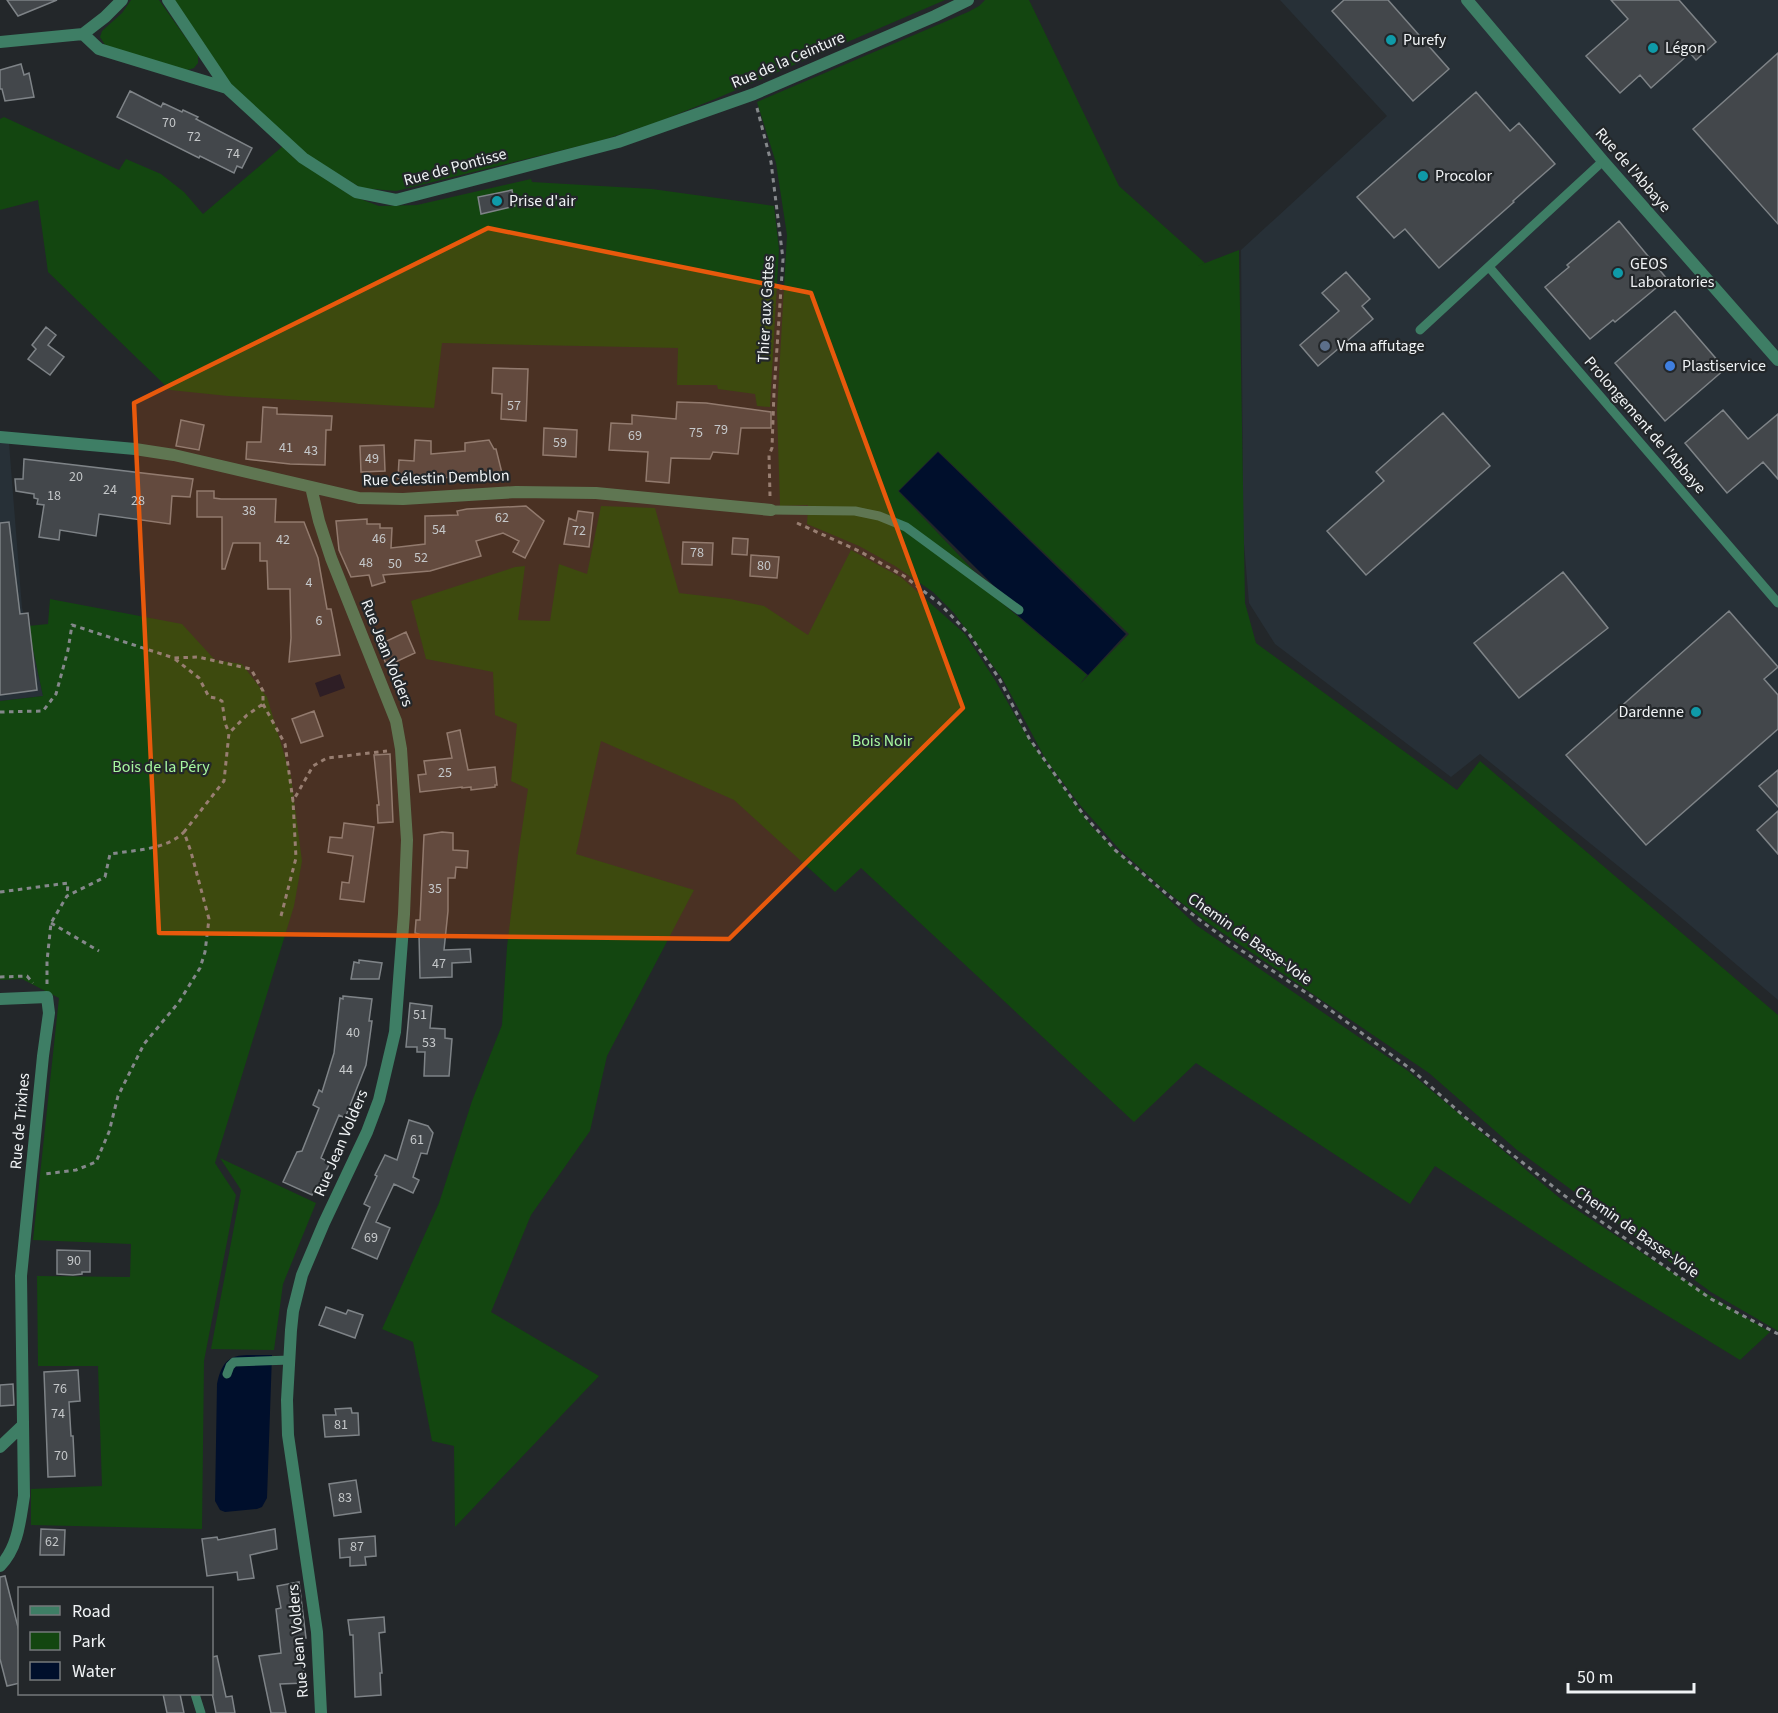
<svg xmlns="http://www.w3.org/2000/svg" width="1778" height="1713" font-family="'Source Sans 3',sans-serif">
<rect width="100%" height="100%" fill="#23272a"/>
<path fill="#273037" d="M1280 0H1778V1000L1670 908 1480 754 1451 777 1275 644 1249 603 1242 520 1243 477 1241 250 1387 116Z
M0 443H9L22 608 28 626 43 696 0 701Z"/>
<path fill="#134610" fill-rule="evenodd" d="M131 0H159L198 55V63L194 68 185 71 105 45 100 37 102 31 122 13Z
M171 0H945L715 99 658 122 600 141 396 191 361 188 304 153 230 85Z
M985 0H1029L1119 186 1205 263 1195 267 1239 250 1245 603 1256 643 1457 790 1480 761 1778 1015V1331L1711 1292 1517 1150 1429 1073 1205 921 1161 887 1119 849 1080 805 1046 760 1002 678 954 613 933 592 895 566 859 546 807 524 808 505 780 506 777 410 787 235 776 163 757 102 968 12 979 6ZM938 451 1129 634 1080 684 1087 675 983 587 974 571 898 491Z
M4 117 119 170 126 159 161 174 184 192 203 214 283 146 295 159 350 195 379 206 417 205 531 179 532 182 652 189 774 206 779 249 770 407 757 406 755 394 718 389 717 385H677L678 348 442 343 434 408 228 396 170 390 48 272 38 200 0 210V119Z
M601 506 655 508 679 593 730 599 764 606 808 635 851 550 902 578 965 634 995 680 1028 738 1093 828 1196 925 1408 1071 1562 1200 1659 1264 1770 1332 1740 1360 1591 1269 1435 1166 1410 1204 1196 1063 1134 1122 861 868 835 892 734 800 601 741 576 854 694 890 607 1056 590 1131 531 1215 491 1312 599 1376 455 1527 454 1446 432 1441 413 1342 382 1329 439 1203 472 1101 502 1025 507 947 518 855 528 789 511 781 517 724 495 715 493 672 426 659 411 601 515 567 525 566 518 620 550 621 559 564 587 574Z
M50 599 182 624 215 660 242 664 267 697 291 777 302 861 294 906 215 1163 236 1195 204 1361 202 1529 31 1525V1489L102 1486 98 1366H38L37 1276 130 1277 131 1244 33 1240 59 998 22 979 0 980V701L43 696 28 626 48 624Z
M220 1158 316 1203 283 1284 274 1350 211 1349 241 1190Z"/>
<path fill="#000f2c" d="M938 452 1126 634 1088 675 1000 600V592L899 491Z
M340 674 345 688 320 697 315 683Z
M272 1355 267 1498 262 1507 257 1509 225 1512 220 1510 215 1501 217 1384C224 1348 242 1356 272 1355Z"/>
<path fill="#43474b" stroke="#7e8387" stroke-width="1.5" d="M7 0H57L18 16Z
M1344 0H1388L1449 69 1413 101 1332 11Z
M1611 0H1679L1716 42 1696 60 1690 53 1651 88 1640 75 1620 93 1586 56 1628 19Z
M1778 53V224L1693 129Z
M21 64 24 75 29 73 34 97 5 101 2 89H0V70Z
M130 91 161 107 163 103 182 112 183 110 198 117 196 119 252 148 242 168 237 166 234 173 200 156 199 158 117 117Z
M1476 92 1510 131 1519 123 1555 164 1513 201 1514 202 1439 268 1405 229 1394 238 1357 197Z
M512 190 515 206 481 214 478 197Z
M1619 221 1667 279 1615 322 1613 320 1590 339 1545 287 1569 267 1567 265Z
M1346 272 1370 299 1362 306 1373 319 1318 366 1300 345 1339 311 1322 293Z
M1675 311 1725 369 1665 421 1615 363Z
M46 327 56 335 48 345 64 357 50 375 28 359 36 349 32 345Z
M493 368 528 369 526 421 501 419 502 394 492 393Z
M677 402 706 403 771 412V428H741L738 454 713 452 710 459 671 458 669 483 646 481 648 452 609 450 611 423 632 424V415L676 419Z
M263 407 277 408V414L332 416 331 430H326L325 465 290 464 246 459 247 442H261Z
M1723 410 1748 439 1778 414V479L1763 462 1727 493 1685 443Z
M1443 413 1490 466 1366 575 1327 531 1384 481 1376 472Z
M181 420 204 425 199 450 176 446Z
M544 428 577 430 576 457 543 455Z
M415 440 431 441V454L465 451V443L489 440 494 449H496L502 473 442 478 417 477V479L398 478 399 460 414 461Z
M384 445 385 471 361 472 360 446Z
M24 459 193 479 190 497 172 496 170 524 99 514 96 536 60 530 59 540 39 537 44 505 37 504 38 499 34 498V494L16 491 15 479H23Z
M197 491H214V498L221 499H276L275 522H304L318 558 327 609H331L340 655 289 662 291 638 290 589H268L267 561H260V543H233L225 569H222V517H197Z
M526 506 544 521 525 558 513 552 519 541 503 533 476 541 481 556 430 571 383 575 385 582 372 586 369 575 351 577 339 550 336 521 367 519V524H380V528H392L391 548 425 544V516L458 515 457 511 467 509Z
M578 511 593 513 589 547 564 544 569 518 576 521Z
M9 522 20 614 28 613 37 690 0 695V523Z
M733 538 748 539 747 555 732 554Z
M683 542 713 543 712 565 682 564Z
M751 555 779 557 777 578 750 576Z
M1563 572 1608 628 1519 698 1474 643Z
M1729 611 1778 667 1764 679 1778 695V729L1646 845 1566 755Z
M406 632 415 653 387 666 378 645Z
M314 711 323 736 301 743 292 719Z
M460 730 468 770 495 767 497 785H495V787L471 790V787L462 788V787L420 792 418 775 426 774 424 761 452 758 447 733Z
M390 754 393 822 378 823 377 805H379L374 755Z
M1778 770V807L1759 786Z
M1778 811V854L1757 830Z
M344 823 374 827 364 902 340 899 342 882 349 883 353 856 328 852 330 837 342 838Z
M442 832 453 833V850L468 851 467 868 456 867 455 878H448V911L444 950 470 949 471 962 452 963V977L420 978 419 934 415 933 416 920H420L424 835Z
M359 960 382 963 379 979H351L354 962 359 963Z
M343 996 372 999 369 1021H372L366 1065 345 1118 339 1115 321 1158 330 1163 317 1188 315 1187 312 1195 283 1182 297 1152 302 1151 319 1108 313 1105 319 1090 322 1092 334 1053 340 998 343 999Z
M410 1003 432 1006 430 1028 445 1029V1038L452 1039 449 1076H424L425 1052H417V1047H406Z
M409 1120 428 1126 433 1133 427 1154 421 1153 413 1177 419 1180 413 1193 394 1184 376 1222 390 1228 377 1259 352 1248 370 1207 364 1204 377 1176 375 1175 385 1155 397 1160Z
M57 1250 90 1251V1272H82V1274L73 1275 57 1274Z
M326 1307 346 1314 348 1310 363 1315 355 1338 319 1325Z
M78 1370 80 1401 69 1402 71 1436H73L75 1476 48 1477 44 1372Z
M13 1384 14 1405 0 1406V1385Z
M351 1408 352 1413H358L359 1435 325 1437 323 1415H336L335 1409Z
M356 1480 361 1512 334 1516 329 1484Z
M41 1529 65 1530 64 1555H40Z
M275 1529 277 1549 250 1555 254 1578 238 1580 237 1572 207 1576 202 1539 217 1537 218 1540Z
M375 1536 376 1556 365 1557 366 1565 350 1566V1557L340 1558 339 1539Z
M5 1576 20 1635V1683L7 1686 0 1659V1577Z
M299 1582 306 1638H304V1640L300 1641 305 1683 280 1684 286 1713H271L259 1656 281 1653 276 1609 281 1608 277 1586Z
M384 1617 385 1632 379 1633 382 1673H380L381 1695 355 1697 353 1635H350L348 1620Z
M217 1656 226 1697 232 1696 235 1713H216L212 1693V1657Z
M163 1694H180L184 1713H167Z"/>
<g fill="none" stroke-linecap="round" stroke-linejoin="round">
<path stroke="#85888b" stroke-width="3" stroke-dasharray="4.5 4.5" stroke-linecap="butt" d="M757 108 771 162 783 259 774 392 772 448 769 455 770 496
M797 523 859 551 904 576 939 603 969 634 1000 680 1029 738 1083 814 1115 850 1175 901 1230 943 1314 998 1412 1070 1466 1118 1565 1196 1711 1299 1778 1334
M175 659 199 678 209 697 216 698 222 701 225 723 229 733
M263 704 285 744 293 801 313 766 327 758 387 751
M0 712 43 711 56 694 68 650 72 625 174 658 198 657 251 669 263 691V704L247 715 229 733 224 781 184 832 191 852 209 919 205 952 200 968 179 1002 144 1044 118 1096 109 1132 96 1162 76 1170 45 1174
M0 892 68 883 67 896
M281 916 296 858 293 801
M51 923 99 951
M0 977 27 976 33 983
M47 984V961L51 923 67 896 105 877 110 854C135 850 166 850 184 832"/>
<path stroke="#3e7e65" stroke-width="9" d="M1489 267 1778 603
M1420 330 1603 161
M771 510 855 511 879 516 906 527 1019 610
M227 1374 230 1366 234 1362 290 1360
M195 1694 201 1713"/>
<path stroke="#3e7e65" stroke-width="12" d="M168 0 227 88 303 158 356 192 396 200 618 142 754 94 935 16 968 0
M1467 0 1603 161 1778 360
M83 34 99 49 227 88
M0 42 83 34 105 17 122 0
M0 437 135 449 174 455 359 498 403 499 516 492 596 493 771 510
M311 487 319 521 331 558 396 721 401 749 407 840 404 914 395 1032 379 1100 367 1132 324 1223 302 1275 293 1311 291 1330 287 1400 288 1435 317 1632 321 1713
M0 999 47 997 49 1013 43 1056 21 1276 24 1496C20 1521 18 1548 0 1566
M0 1447 22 1426"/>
</g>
<path fill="#e8590c" fill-opacity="0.2" stroke="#e8590c" stroke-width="4.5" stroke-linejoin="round" d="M488 228 811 293 963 708 729 939 159 933 134 403Z"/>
<g fill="#0f9aa8" stroke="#23272a" stroke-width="2">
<circle cx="1391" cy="40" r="6"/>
<circle cx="1653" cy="48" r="6"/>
<circle cx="1423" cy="176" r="6"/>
<circle cx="497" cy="201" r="6"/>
<circle cx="1618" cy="273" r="6"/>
<circle cx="1696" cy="712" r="6"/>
</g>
<circle fill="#5c6f8a" stroke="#23272a" stroke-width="2" cx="1325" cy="346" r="6"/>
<circle fill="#3f7fe0" stroke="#23272a" stroke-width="2" cx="1670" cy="366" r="6"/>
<g text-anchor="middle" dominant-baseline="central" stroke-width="4.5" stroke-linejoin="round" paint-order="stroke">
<g font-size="14" fill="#c5c8ca">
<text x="169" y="123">70</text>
<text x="194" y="137">72</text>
<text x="233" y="154">74</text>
<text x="514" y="406">57</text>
<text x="721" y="430">79</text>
<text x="696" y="433">75</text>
<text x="635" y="436">69</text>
<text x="560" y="443">59</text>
<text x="286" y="448">41</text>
<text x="311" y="451">43</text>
<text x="372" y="459">49</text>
<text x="76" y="477">20</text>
<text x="110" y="490">24</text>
<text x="54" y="496">18</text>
<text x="138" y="501">28</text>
<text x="249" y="511">38</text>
<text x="502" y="518">62</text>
<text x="439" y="530">54</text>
<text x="579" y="531">72</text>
<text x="379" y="539">46</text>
<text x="283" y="540">42</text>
<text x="697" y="553">78</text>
<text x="421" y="558">52</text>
<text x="366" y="563">48</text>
<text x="395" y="564">50</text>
<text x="764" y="566">80</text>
<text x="309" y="583">4</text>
<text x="319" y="621">6</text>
<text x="445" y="773">25</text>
<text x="435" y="889">35</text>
<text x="439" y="964">47</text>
<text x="420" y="1015">51</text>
<text x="353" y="1033">40</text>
<text x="429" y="1043">53</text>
<text x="346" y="1070">44</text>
<text x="417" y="1140">61</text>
<text x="371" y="1238">69</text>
<text x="74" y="1261">90</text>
<text x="60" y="1389">76</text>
<text x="58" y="1414">74</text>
<text x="341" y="1425">81</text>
<text x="61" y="1456">70</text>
<text x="345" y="1498">83</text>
<text x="52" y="1542">62</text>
<text x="357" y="1547">87</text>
</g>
<g font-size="16" fill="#f0f3f5" stroke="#23272a" text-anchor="start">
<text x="1403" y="40">Purefy</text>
<text x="1665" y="48">Légon</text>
<text x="1435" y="176">Procolor</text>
<text x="509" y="201">Prise d'air</text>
<text x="1630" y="264">GEOS<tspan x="1630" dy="18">Laboratories</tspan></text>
<text x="1337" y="346">Vma affutage</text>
<text x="1682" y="366">Plastiservice</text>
<text x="1684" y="712" text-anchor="end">Dardenne</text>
</g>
<g font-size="16" fill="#f0f3f5" stroke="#23272a">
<text transform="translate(788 60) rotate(-23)">Rue de la Ceinture</text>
<text transform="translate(455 167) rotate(-15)">Rue de Pontisse</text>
<text transform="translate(1633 170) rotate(49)">Rue de l'Abbaye</text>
<text transform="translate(766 309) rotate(-87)">Thier aux Gattes</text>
<text transform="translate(1645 425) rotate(49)">Prolongement de l'Abbaye</text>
<text transform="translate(436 478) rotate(-2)">Rue Célestin Demblon</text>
<text transform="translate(387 653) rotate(68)">Rue Jean Volders</text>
<text transform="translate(1250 939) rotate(35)">Chemin de Basse-Voie</text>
<text transform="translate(20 1121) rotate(-85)">Rue de Trixhes</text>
<text transform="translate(341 1143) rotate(-67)">Rue Jean Volders</text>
<text transform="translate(1637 1232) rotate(35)">Chemin de Basse-Voie</text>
<text transform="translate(298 1641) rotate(-95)">Rue Jean Volders</text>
</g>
<g font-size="16" fill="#a7f7a0" stroke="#23272a">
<text x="882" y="741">Bois Noir</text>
<text x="161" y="767">Bois de la Péry</text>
</g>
</g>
<rect x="18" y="1587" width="195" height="108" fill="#23272a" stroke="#75797b" stroke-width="1.5"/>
<rect x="30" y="1606" width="30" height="9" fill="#3e7e65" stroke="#75797b" stroke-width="1.5"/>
<text x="72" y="1617" font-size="18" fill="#f0f3f5">Road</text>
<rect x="30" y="1632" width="30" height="18" fill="#134610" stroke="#75797b" stroke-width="1.5"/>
<text x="72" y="1647" font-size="18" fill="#f0f3f5">Park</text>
<rect x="30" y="1662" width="30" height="18" fill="#000f2c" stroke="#75797b" stroke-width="1.5"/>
<text x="72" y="1677" font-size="18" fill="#f0f3f5">Water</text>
<path d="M1568 1683v9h126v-9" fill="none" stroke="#f0f3f5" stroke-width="3"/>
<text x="1577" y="1683" font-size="18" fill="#f0f3f5" stroke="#23272a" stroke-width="4.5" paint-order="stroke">50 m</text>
</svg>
